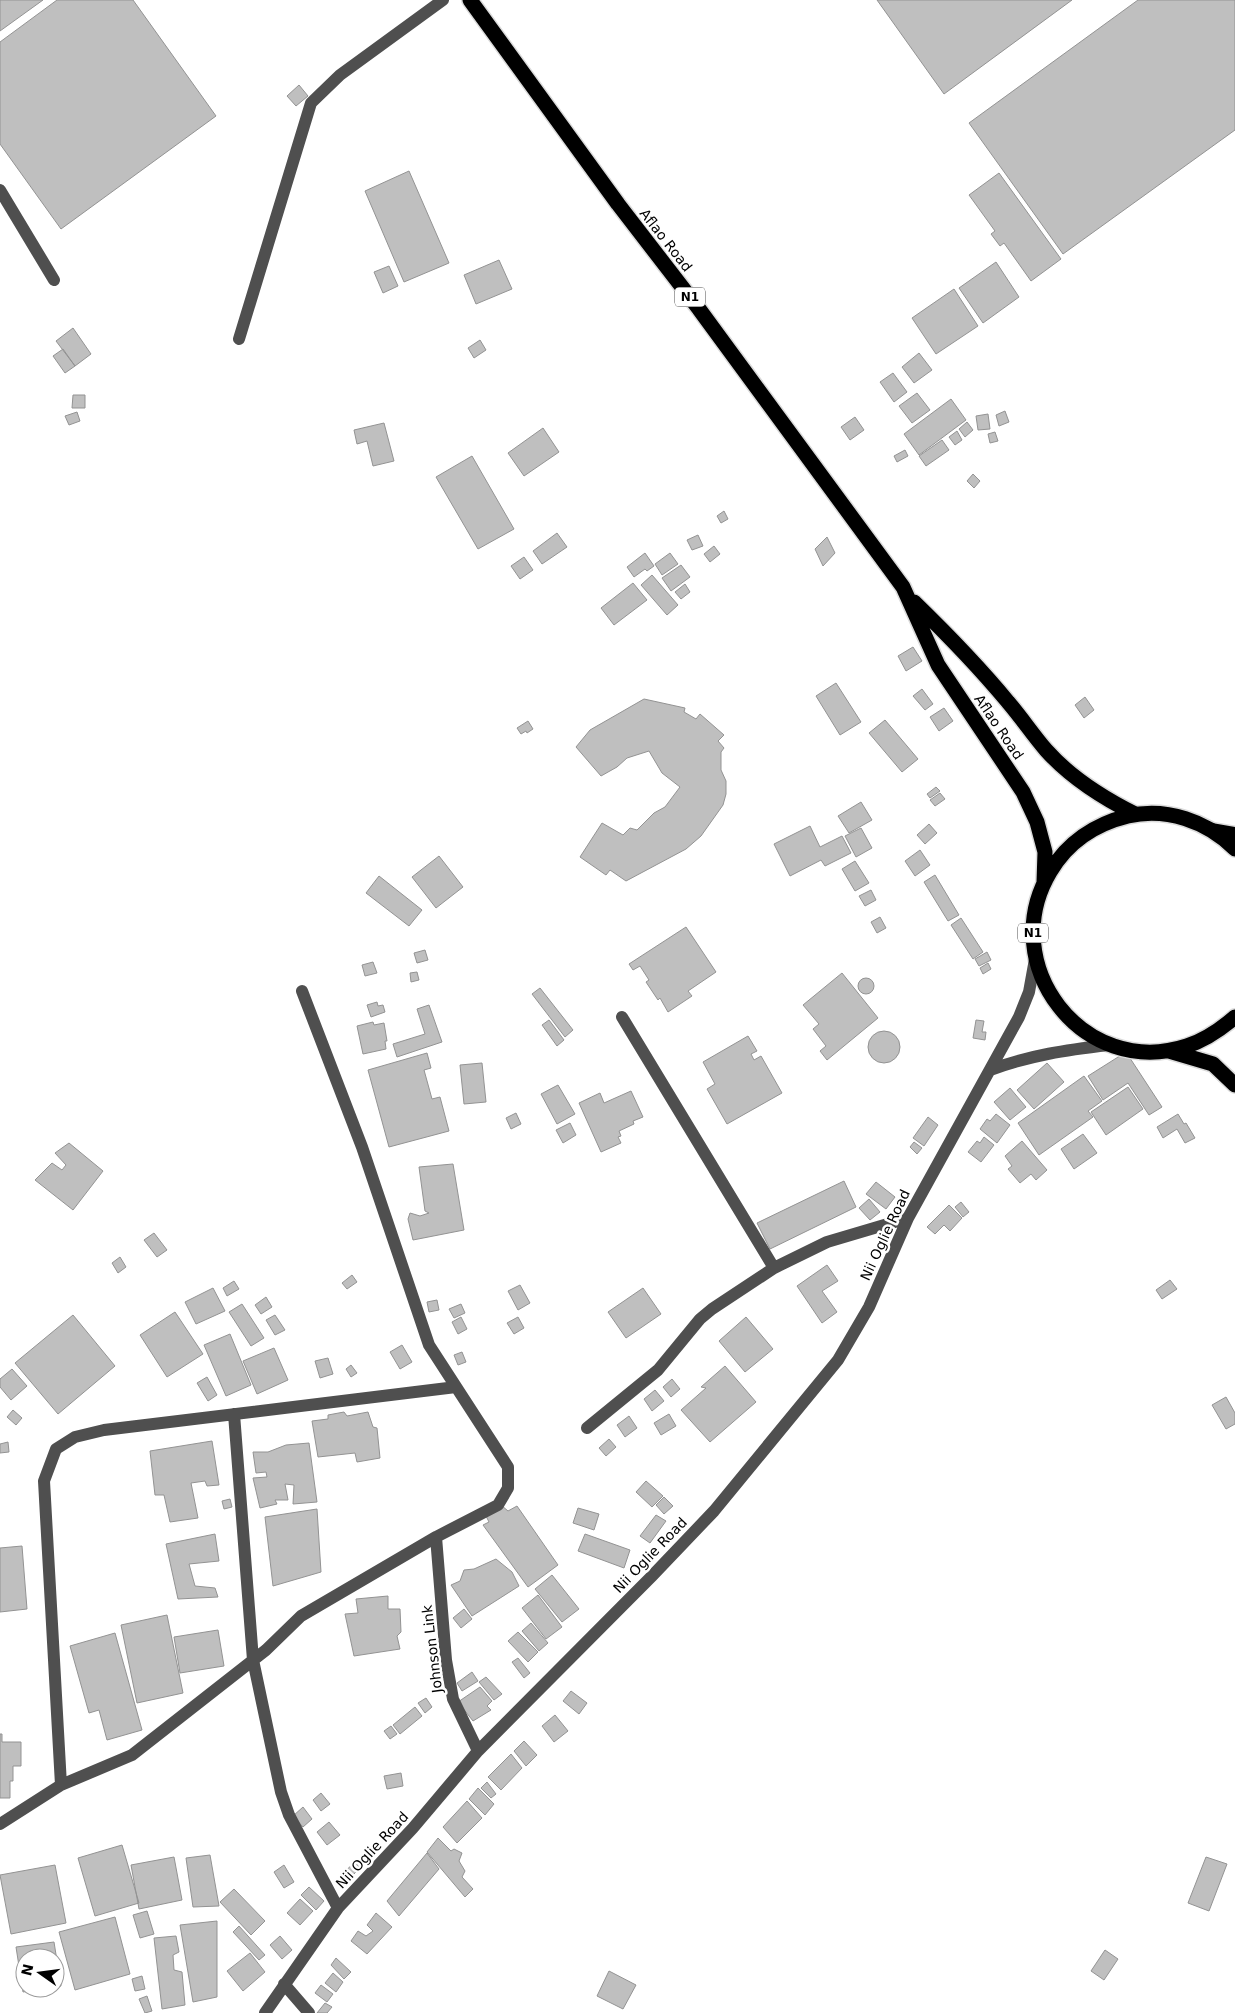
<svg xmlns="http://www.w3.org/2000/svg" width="1235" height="2013" font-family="'DejaVu Sans',sans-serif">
<rect width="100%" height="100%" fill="#fff"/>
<path fill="#bfbfbf" stroke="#939393" d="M0 0H43L0 31Z
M57 0H133L216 116 61 229 0 144V42Z
M877 0H1072L944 94Z
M1138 0H1235V130L1063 254 969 123Z
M299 85 308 96 296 106 287 96Z
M409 171 449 263 404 282 365 191Z
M999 173 1061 259 1031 281 1004 243 1000 246 991 234 995 231 969 195Z
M499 260 512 289 476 304 464 275Z
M996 262 1019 297 983 323 959 288Z
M389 266 398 286 383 293 374 272Z
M954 289 978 326 936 354 912 318Z
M73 328 91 354 75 366 56 341Z
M480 340 486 350 474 358 468 348Z
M63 349 75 366 65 373 53 356Z
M919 353 932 370 914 383 902 367Z
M893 373 907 392 894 402 880 382Z
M917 393 930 410 912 423 899 406Z
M73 395H85V408H72Z
M951 399 966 420 919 455 904 434Z
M1005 411 1009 422 999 426 996 415Z
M77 412 80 421 69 425 65 416Z
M988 414 990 429 978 430 976 416Z
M855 417 864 430 850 440 841 427Z
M967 422 973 430 965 437 959 429Z
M384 423 394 461 373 466 367 441 357 444 354 430Z
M543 428 559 452 524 476 508 453Z
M957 431 962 440 955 445 949 437Z
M995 432 998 441 990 443 988 434Z
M942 440 949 450 926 466 919 456Z
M905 450 908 456 897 462 894 456Z
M472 456 514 529 478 549 436 477Z
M973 474 980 481 974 488 967 481Z
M724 511 728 519 721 523 717 516Z
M557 533 567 547 542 564 533 551Z
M698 535 703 546 692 550 687 540Z
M827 537 835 553 823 566 815 549Z
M714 546 720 554 710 562 704 554Z
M645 553 654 566 647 571 645 569 634 577 627 567Z
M670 553 678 564 662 575 655 564Z
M524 557 533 570 520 579 511 566Z
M681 565 690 577 671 591 662 578Z
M652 575 678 605 667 615 641 585Z
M633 583 647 600 614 625 601 608Z
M685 584 690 592 681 599 675 592Z
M913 647 922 661 906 671 898 656Z
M836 683 861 722 840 735 816 696Z
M922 689 933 704 925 710 913 696Z
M1085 697 1094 710 1084 718 1075 705Z
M644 699 685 708 684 712 696 719 700 714 724 735 718 741 724 748 721 752V770L726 781V794L723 805 701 836 686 849 626 881 610 870 606 875 580 857 602 823 623 835 630 828 637 830 654 813 665 807 680 787 662 773 649 751 627 758 617 767 601 776 576 747 590 730Z
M944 708 953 721 939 731 930 717Z
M885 720 918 759 902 772 869 733Z
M528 721 533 729 527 733 526 731 521 734 517 728Z
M936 787 940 791 930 798 927 794Z
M940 793 945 799 935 806 930 800Z
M861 802 872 820 849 833 838 816Z
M929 824 937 833 925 844 917 835Z
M810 826 820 847 842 836 851 853 825 866 821 860 790 876 774 844Z
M861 828 872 848 856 857 845 836Z
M920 850 930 865 915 876 905 861Z
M439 856 463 887 436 908 412 877Z
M855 861 869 883 855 891 842 869Z
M935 875 959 915 948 921 924 882Z
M379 876 422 910 409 926 366 893Z
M871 890 876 900 865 906 859 896Z
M880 917 886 928 877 933 871 922Z
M961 918 983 952 973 959 951 925Z
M686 927 716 972 688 991 692 996 668 1012 660 998 658 1000 646 982 649 980 640 966 633 970 629 964Z
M425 950 428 960 417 963 414 953Z
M987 952 991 960 979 966 975 959Z
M373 962 377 973 365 976 362 965Z
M988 963 991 969 983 974 980 968Z
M417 972 419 980 411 982 410 973Z
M842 973 878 1018 827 1060 820 1051 826 1046 813 1029 819 1024 803 1005Z
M858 986a8 8 0 1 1 16 0a8 8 0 1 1-16 0Z
M540 988 573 1030 565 1037 532 994Z
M377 1002 378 1006 383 1005 385 1012 371 1017 367 1005Z
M429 1005 442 1042 397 1057 393 1044 425 1034 417 1009Z
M549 1020 564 1040 557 1046 542 1025Z
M976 1020 984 1021 982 1032H986L985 1040 973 1038Z
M373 1022 374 1025 384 1023 387 1041H385L386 1049 363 1054 357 1026Z
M868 1047a16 16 0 1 1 32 0a16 16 0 1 1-32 0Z
M748 1036 757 1051 751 1054 754 1060 761 1056 782 1093 727 1124 707 1089 715 1084 703 1062Z
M1126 1052 1162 1107 1149 1115 1128 1083 1103 1100 1088 1076Z
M427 1053 431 1068 424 1070 432 1099 440 1097 449 1131 389 1147 368 1070Z
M482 1063 486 1102 464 1104 460 1065Z
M1047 1063 1064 1082 1034 1109 1017 1090Z
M1084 1076 1102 1101 1088 1111 1093 1117 1039 1155 1018 1123Z
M558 1085 575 1114 557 1124 541 1094Z
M1128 1087 1143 1109 1106 1135 1091 1112Z
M1010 1088 1026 1107 1010 1120 994 1102Z
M631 1091 643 1117 633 1121 634 1124 619 1131 621 1136 618 1137 621 1143 601 1152 579 1103 600 1093 604 1103Z
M516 1113 521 1124 511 1129 506 1118Z
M996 1114 1010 1125 997 1143 980 1129 987 1119 990 1121Z
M1178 1114 1184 1124 1186 1123 1195 1138 1185 1143 1177 1129 1163 1138 1157 1127Z
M928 1117 938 1125 924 1146 913 1138Z
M570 1123 576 1135 563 1143 556 1130Z
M1083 1134 1097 1153 1074 1169 1061 1149Z
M984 1137 994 1145 981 1162 968 1152 977 1141 980 1143Z
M1022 1141 1047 1170 1036 1180 1031 1174 1020 1183 1008 1169 1012 1166 1005 1156Z
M914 1142 922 1148 917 1154 910 1147Z
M69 1143 103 1171 73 1210 35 1180 52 1163 62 1170 66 1165 55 1153Z
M453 1164 464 1230 413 1240 408 1219 410 1213 420 1216 429 1213 425 1211 419 1167Z
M844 1181 856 1207 770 1249 757 1223Z
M876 1182 895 1197 886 1209 866 1194Z
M869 1199 880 1212 870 1220 859 1208Z
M961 1202 969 1212 963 1217 955 1207Z
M949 1205 962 1218 950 1231 944 1225 935 1234 927 1227Z
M154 1233 167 1250 157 1257 144 1240Z
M120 1257 126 1267 118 1273 112 1263Z
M827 1265 838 1281 822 1291 837 1312 822 1323 797 1286Z
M352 1275 357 1282 347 1289 342 1283Z
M1170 1280 1177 1289 1162 1299 1156 1290Z
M234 1281 239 1289 227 1296 223 1288Z
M520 1285 530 1303 518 1310 508 1291Z
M213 1288 225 1311 196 1324 185 1302Z
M643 1288 661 1314 626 1338 608 1312Z
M266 1297 272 1307 261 1314 255 1305Z
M437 1300 439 1310 429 1312 427 1302Z
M242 1304 264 1338 251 1346 229 1312Z
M461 1304 465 1313 454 1318 449 1309Z
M175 1312 203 1354 167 1377 140 1335Z
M73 1315 115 1366 58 1414 15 1363Z
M275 1315 285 1330 275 1335 266 1320Z
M461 1317 467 1329 458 1334 452 1322Z
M518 1317 524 1328 514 1334 507 1323Z
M746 1317 773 1349 745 1372 719 1341Z
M230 1334 251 1385 226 1396 204 1345Z
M402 1345 412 1362 400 1369 390 1352Z
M274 1348 288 1380 257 1394 243 1361Z
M462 1352 466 1362 458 1365 454 1355Z
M328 1358 333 1374 320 1378 315 1361Z
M351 1365 357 1373 351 1377 346 1369Z
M725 1366 756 1402 710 1442 681 1410 706 1388 701 1387Z
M12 1369 27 1386 11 1400 0 1387V1379Z
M207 1377 217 1395 208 1401 197 1383Z
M672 1379 680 1389 671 1397 663 1387Z
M655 1390 664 1401 652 1411 644 1399Z
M1226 1397 1235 1413V1424L1226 1429 1212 1405Z
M13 1410 22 1418 16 1425 7 1417Z
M344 1412 347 1416 368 1412 373 1427 377 1428 380 1458 357 1462 355 1453 318 1457 312 1421 328 1419V1415Z
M669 1414 676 1426 661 1435 654 1423Z
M629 1416 637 1428 625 1437 617 1425Z
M609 1439 616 1447 606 1456 599 1448Z
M212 1441 219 1485 207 1486 205 1481 191 1483 198 1518 170 1522 164 1495H155L150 1451Z
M8 1442 9 1452 0 1453V1444Z
M309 1443 317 1502 293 1504 294 1485 285 1484 288 1500H275L277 1504 260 1508 253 1478 267 1477 266 1472 256 1473 253 1452H268L286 1445Z
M646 1481 663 1496 652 1507 636 1492Z
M664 1497 673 1506 664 1514 656 1505Z
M230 1499 232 1507 224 1509 222 1501Z
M501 1505 508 1511 517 1506 558 1565 528 1587 483 1525 489 1522 485 1514Z
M578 1508 599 1514 594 1530 573 1523Z
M317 1509 321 1572 273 1586 265 1517Z
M656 1515 666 1521 650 1543 640 1536Z
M215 1534 219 1561 189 1564 195 1586 215 1588 218 1597 178 1599 166 1544Z
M585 1534 630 1550 624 1568 578 1551Z
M22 1546 27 1609 0 1612V1548Z
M496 1559 512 1572 519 1586 472 1616 451 1585 460 1581 464 1570 474 1569Z
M552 1575 579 1609 562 1622 535 1589Z
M538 1595 562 1627 546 1639 522 1608Z
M388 1596V1609H400L401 1632 397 1636 400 1649 354 1656 345 1614 358 1613 356 1599Z
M464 1609 472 1619 461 1628 453 1618Z
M167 1615 183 1693 137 1703 121 1625Z
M531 1623 548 1643 539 1651 522 1631Z
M218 1630 224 1666 180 1673 174 1637Z
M518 1632 538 1652 528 1662 508 1641Z
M115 1633 142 1730 107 1740 99 1710 89 1713 70 1646Z
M518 1658 530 1673 524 1678 512 1662Z
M472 1672 478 1681 462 1691 457 1683Z
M486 1677 502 1694 494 1700 479 1682Z
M480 1687 492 1701 487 1706 491 1710 473 1721 458 1702Z
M571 1691 587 1703 579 1714 563 1701Z
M426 1698 432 1707 425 1713 418 1703Z
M415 1707 422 1716 400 1734 393 1725Z
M555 1715 568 1731 554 1742 542 1726Z
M391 1726 397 1734 390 1739 384 1731Z
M0 1734H2V1742H21V1766H13V1781H10V1798H0Z
M524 1741 537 1755 526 1766 514 1751Z
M511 1754 522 1768 501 1790 488 1777Z
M401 1773 403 1786 387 1789 384 1776Z
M487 1782 496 1794 491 1798 481 1788Z
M478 1788 494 1804 485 1815 469 1799Z
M321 1793 330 1804 321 1811 313 1800Z
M467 1801 482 1818 457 1843 443 1827Z
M303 1807 312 1819 303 1827 293 1816Z
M329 1822 340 1835 327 1845 317 1832Z
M438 1838 451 1851 454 1849 462 1853 459 1861 465 1871 462 1877 473 1889 465 1897 427 1852Z
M122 1845 139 1903 95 1916 78 1858Z
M427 1853 439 1869 399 1916 387 1901Z
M210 1855 219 1906 193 1907 186 1858Z
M174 1857 182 1900 139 1909 131 1865Z
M1206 1857 1227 1864 1209 1911 1188 1903Z
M355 1862 360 1868 347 1881 341 1875Z
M55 1865 66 1923 11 1934 0 1875Z
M284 1865 294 1882 284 1888 274 1872Z
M309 1887 324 1901 316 1910 301 1895Z
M234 1889 265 1921 251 1935 220 1902Z
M300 1899 313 1911 300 1925 287 1913Z
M147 1911 154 1934 140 1938 133 1915Z
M376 1913 392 1927 367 1954 351 1941 358 1931 366 1936 373 1931 367 1925Z
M115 1917 130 1974 75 1990 59 1932Z
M217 1921V1997L193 2002 180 1925Z
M239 1926 265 1955 259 1960 233 1932Z
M176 1936 179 1952 173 1955 174 1970 182 1972 185 2005 162 2009 154 1938Z
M280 1936 292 1950 282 1959 270 1945Z
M54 1942 61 1986 55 1987V1958H25V1988H46L23 1992 16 1947Z
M1105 1950 1118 1959 1104 1980 1091 1971Z
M250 1953 265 1972 243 1991 227 1971Z
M336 1958 351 1972 344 1979 331 1965Z
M609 1971 636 1985 623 2009 597 1996Z
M333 1973 343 1982 336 1992 325 1983Z
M142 1976 145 1989 135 1991 132 1979Z
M321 1985 333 1994 327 2002 315 1993Z
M147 1996 152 2011 145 2013 139 1999Z
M325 2003 332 2007 327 2013H317Z"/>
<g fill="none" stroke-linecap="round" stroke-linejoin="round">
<g stroke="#dbdbdb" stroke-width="15">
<path id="major" d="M1211 829 1235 833"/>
</g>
<g stroke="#dbdbdb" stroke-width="18">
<path id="highway" d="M470 0 618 204 699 309 903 587 938 665 1023 792 1037 822 1045 852 1044 882
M914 602C947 634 979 667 1008 702 1021 717 1033 735 1046 750 1070 777 1103 798 1135 814
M1235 849C1207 821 1166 807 1128 816 1095 824 1067 843 1050 872 995 964 1083 1080 1187 1046 1205 1040 1220 1030 1235 1017
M1169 1051 1213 1064 1235 1085"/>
</g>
<path stroke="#4f4f4f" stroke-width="12" d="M0 190 54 280
M239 339 311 103 340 75 443 0
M622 1017 774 1268
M990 1070C1031 1055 1066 1050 1109 1045
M234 1414 253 1660 281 1792 289 1815 338 1908
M587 1428 658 1370 700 1319 712 1309 774 1268 827 1242 908 1218
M436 1537 446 1660 453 1699 478 1751
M61 1785 44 1481 56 1449 75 1437 104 1430 456 1387
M0 1824 61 1785 132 1755 266 1650 301 1616 436 1537 498 1505 508 1488V1467L429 1345 362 1147 302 991
M284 1984 309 2013
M265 2013 338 1908 413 1828 478 1751 652 1576 714 1511 838 1360 869 1307 908 1218 1019 1017 1029 992 1035 959"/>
<use href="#major" stroke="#000" stroke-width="12"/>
<use href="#highway" stroke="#000" stroke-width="15"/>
</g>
<g text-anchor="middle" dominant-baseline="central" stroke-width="5" stroke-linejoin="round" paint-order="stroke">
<g fill="#fff" stroke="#4c4c4c" stroke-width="1">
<rect x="675" y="287.5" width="30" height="19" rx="4"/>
<rect x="1018" y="923.5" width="30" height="19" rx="4"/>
</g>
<g font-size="12" font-weight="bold" fill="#000">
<text x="690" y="297">N1</text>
<text x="1033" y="933">N1</text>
</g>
<g font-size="14" fill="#000" stroke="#fff">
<text transform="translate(666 240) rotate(52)">Aflao Road</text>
<text transform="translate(999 727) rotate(56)">Aflao Road</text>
<text transform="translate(885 1235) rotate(-65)">Nii Oglie Road</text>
<text transform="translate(650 1555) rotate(-46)">Nii Oglie Road</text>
<text transform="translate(432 1649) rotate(-97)">Johnson Link</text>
<text transform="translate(372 1850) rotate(-47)">Nii Oglie Road</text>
</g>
</g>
<g transform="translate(40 1973) rotate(284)"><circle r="24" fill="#ffffff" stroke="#999999"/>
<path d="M0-4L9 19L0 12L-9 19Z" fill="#000000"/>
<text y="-8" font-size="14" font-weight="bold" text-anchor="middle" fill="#000000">N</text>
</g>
</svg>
